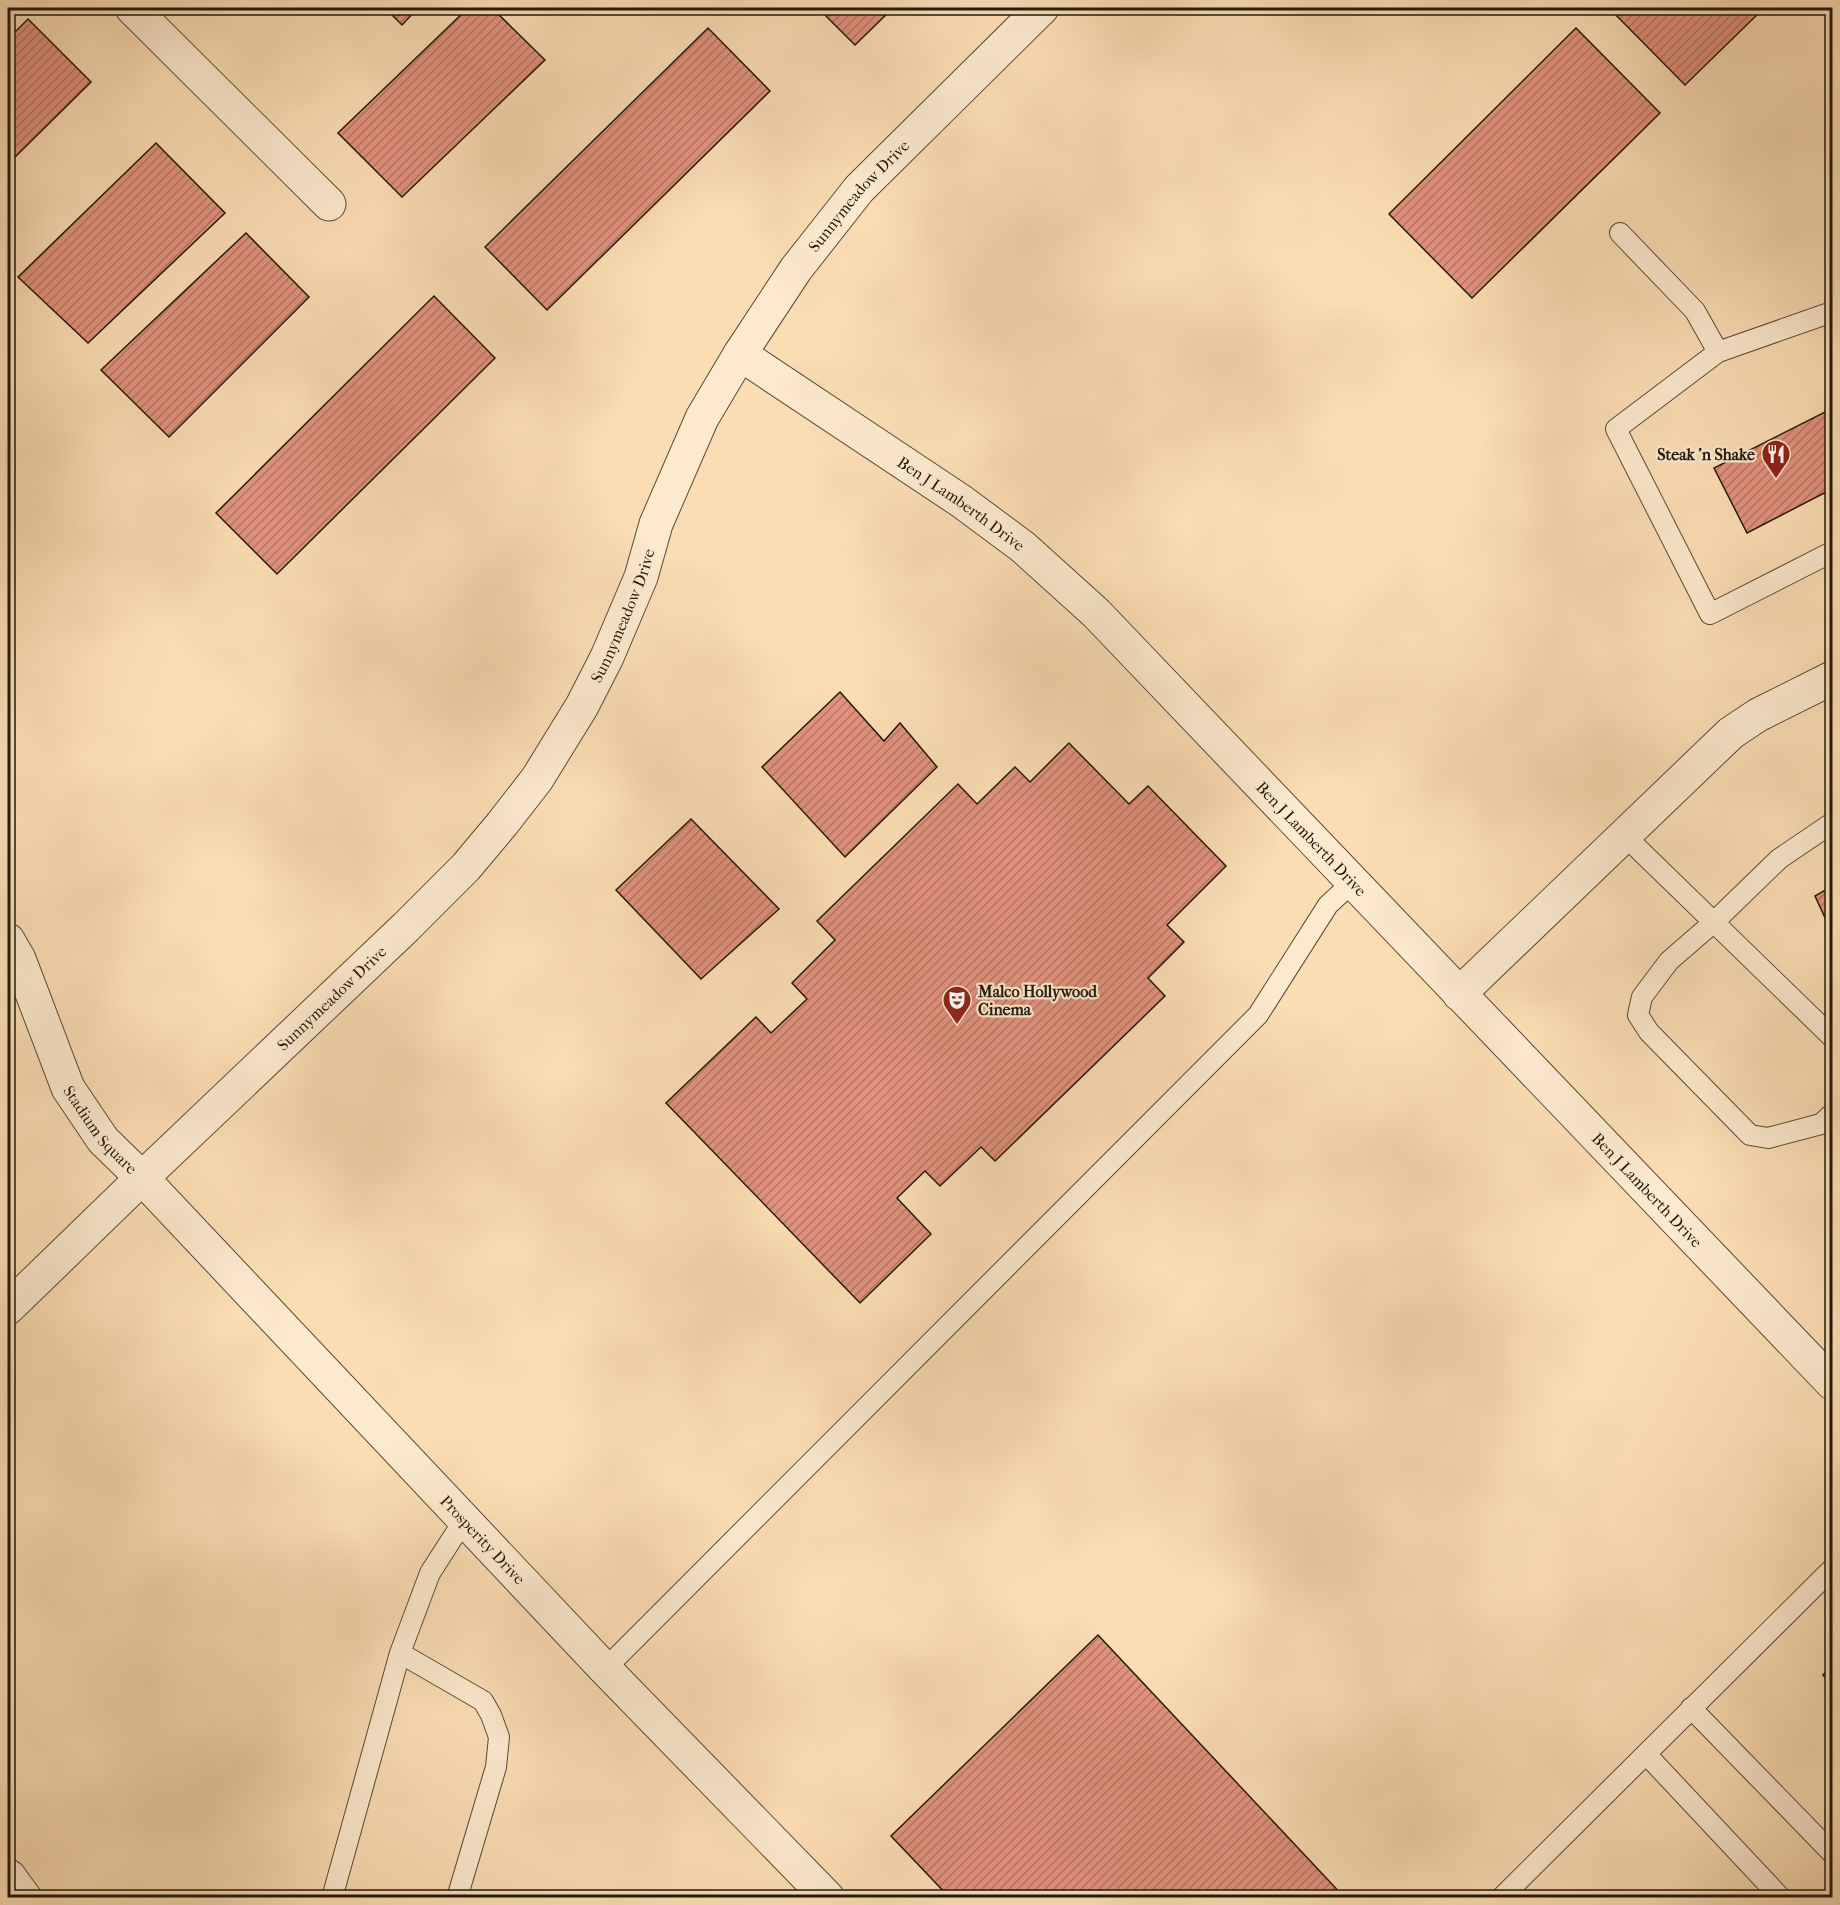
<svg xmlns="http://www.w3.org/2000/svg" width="1840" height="1905" font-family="'IM FELL French Canon',serif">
<defs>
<pattern id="building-hatch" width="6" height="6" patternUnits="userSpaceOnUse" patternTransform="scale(1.5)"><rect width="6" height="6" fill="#e2927d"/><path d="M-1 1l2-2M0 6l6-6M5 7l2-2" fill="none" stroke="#b77665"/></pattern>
</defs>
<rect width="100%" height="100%" fill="#fbddb4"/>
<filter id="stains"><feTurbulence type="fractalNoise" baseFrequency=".00333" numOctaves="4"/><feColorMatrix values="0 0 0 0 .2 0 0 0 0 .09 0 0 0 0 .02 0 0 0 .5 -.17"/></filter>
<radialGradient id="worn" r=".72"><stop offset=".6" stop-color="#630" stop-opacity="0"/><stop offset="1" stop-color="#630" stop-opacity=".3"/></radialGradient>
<path fill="url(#building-hatch)" stroke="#21190e" stroke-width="1.5" d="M385 8H418L402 25Z
M468 8H492L545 60 402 197 338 133Z
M836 8H893L855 45 826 16Z
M1609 8H1764L1685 85Z
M28 19 91 82 8 164V39Z
M708 28 770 91 547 310 485 247Z
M1576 28 1660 113 1472 298 1389 214Z
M156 143 225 213 88 343 18 277Z
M246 233 309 297 169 437 101 370Z
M434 296 495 358 277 574 216 513Z
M1831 409 1832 412V489L1747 533 1714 468Z
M840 692 884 741 900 723 937 767 845 857 762 767Z
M1069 743 1129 804 1148 786 1226 866 1167 925 1184 942 1148 978 1165 996 995 1161 981 1147 940 1186 925 1171 897 1198 931 1234 860 1303 666 1103 756 1017 771 1033 807 999 792 983 835 940 817 921 958 784 977 804 1015 767 1030 782Z
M691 819 779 909 701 979 616 890Z
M1832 886V933L1815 896Z
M1098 1635 1345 1898H950L891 1836Z
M1832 1665V1686L1823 1675Z"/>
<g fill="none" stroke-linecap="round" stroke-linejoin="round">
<g stroke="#584a38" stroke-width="22">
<path id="lane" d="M1620 233 1695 311 1718 352
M1832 312 1718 352 1616 429 1710 614 1832 552
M1832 823 1779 859 1714 922 1669 961 1642 997 1638 1015 1649 1032 1750 1135 1768 1138 1821 1124 1832 1114
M1624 835 1832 1037
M605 1669 1258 1015 1328 905 1353 882
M1691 1708 1832 1853
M1646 1754 1781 1898
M8 1868 14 1872 33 1898
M332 1898 400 1653
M457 1898 496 1767 499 1737 491 1715 483 1701 400 1653 430 1573 464 1520
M1501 1898 1832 1569"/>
</g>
<g stroke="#584a38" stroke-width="35">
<g id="street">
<path d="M132 8 329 204"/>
<path id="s1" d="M740 354 961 501 1023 547 1096 613 1832 1383"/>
<path id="s2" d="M8 940 19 959 68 1088 103 1140 142 1178 605 1669 828 1898"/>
<path d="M1459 994 1731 733 1758 715 1832 678"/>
<path id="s3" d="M8 1308 142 1178 406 927 466 867 502 824 537 779 582 706 607 657 641 577 656 524 702 418 740 354 796 269 859 189 1042 8"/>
</g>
</g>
<use href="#lane" stroke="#fce9ce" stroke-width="20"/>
<use href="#street" stroke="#fce9ce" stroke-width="33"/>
</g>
<defs>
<g id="restaurant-pin" transform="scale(1.5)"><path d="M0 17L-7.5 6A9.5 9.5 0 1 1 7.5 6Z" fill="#8f2418" stroke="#fce9ce"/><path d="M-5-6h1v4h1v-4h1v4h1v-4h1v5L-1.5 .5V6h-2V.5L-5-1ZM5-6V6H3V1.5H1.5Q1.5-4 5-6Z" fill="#fff"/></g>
<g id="theatre-pin" transform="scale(1.5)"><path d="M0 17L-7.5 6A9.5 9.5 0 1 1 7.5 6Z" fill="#8f2418" stroke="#fce9ce"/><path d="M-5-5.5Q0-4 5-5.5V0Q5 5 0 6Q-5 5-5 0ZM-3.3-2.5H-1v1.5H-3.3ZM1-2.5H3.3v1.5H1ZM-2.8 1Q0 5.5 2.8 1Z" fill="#fff"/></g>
</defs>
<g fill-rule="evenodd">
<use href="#restaurant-pin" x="1776" y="454"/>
<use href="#theatre-pin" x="957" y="1000"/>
</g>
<g text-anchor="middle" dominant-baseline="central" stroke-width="4.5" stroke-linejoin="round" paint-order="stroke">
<g font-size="16" fill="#21190e" stroke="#fce9ce">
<text stroke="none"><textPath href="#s3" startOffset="1420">Sunnymeadow Drive</textPath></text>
<text stroke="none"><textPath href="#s1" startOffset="267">Ben J Lamberth Drive</textPath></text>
<text stroke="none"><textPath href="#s3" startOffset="934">Sunnymeadow Drive</textPath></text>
<text stroke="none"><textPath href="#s1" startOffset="753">Ben J Lamberth Drive</textPath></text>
<text stroke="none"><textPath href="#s3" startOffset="448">Sunnymeadow Drive</textPath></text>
<text stroke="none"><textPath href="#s2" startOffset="213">Stadium Square</textPath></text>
<text stroke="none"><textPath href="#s1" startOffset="1239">Ben J Lamberth Drive</textPath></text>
<text stroke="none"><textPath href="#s2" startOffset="774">Prosperity Drive</textPath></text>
</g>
<g font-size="16" font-weight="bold" fill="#21190e" stroke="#fce9ce" text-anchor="end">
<text x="1755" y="454">Steak 'n Shake</text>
<text x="978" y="991" text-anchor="start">Malco Hollywood<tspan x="978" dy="18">Cinema</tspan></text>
</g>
</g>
<rect width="1840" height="1905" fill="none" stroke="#fbddb4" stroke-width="30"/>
<rect x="9" y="9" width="1822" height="1887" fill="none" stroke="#21190e" stroke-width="3"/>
<rect x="15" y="15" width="1810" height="1875" fill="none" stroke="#21190e" stroke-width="1.5"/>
<rect width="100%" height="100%" filter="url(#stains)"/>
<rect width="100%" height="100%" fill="url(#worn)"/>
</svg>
